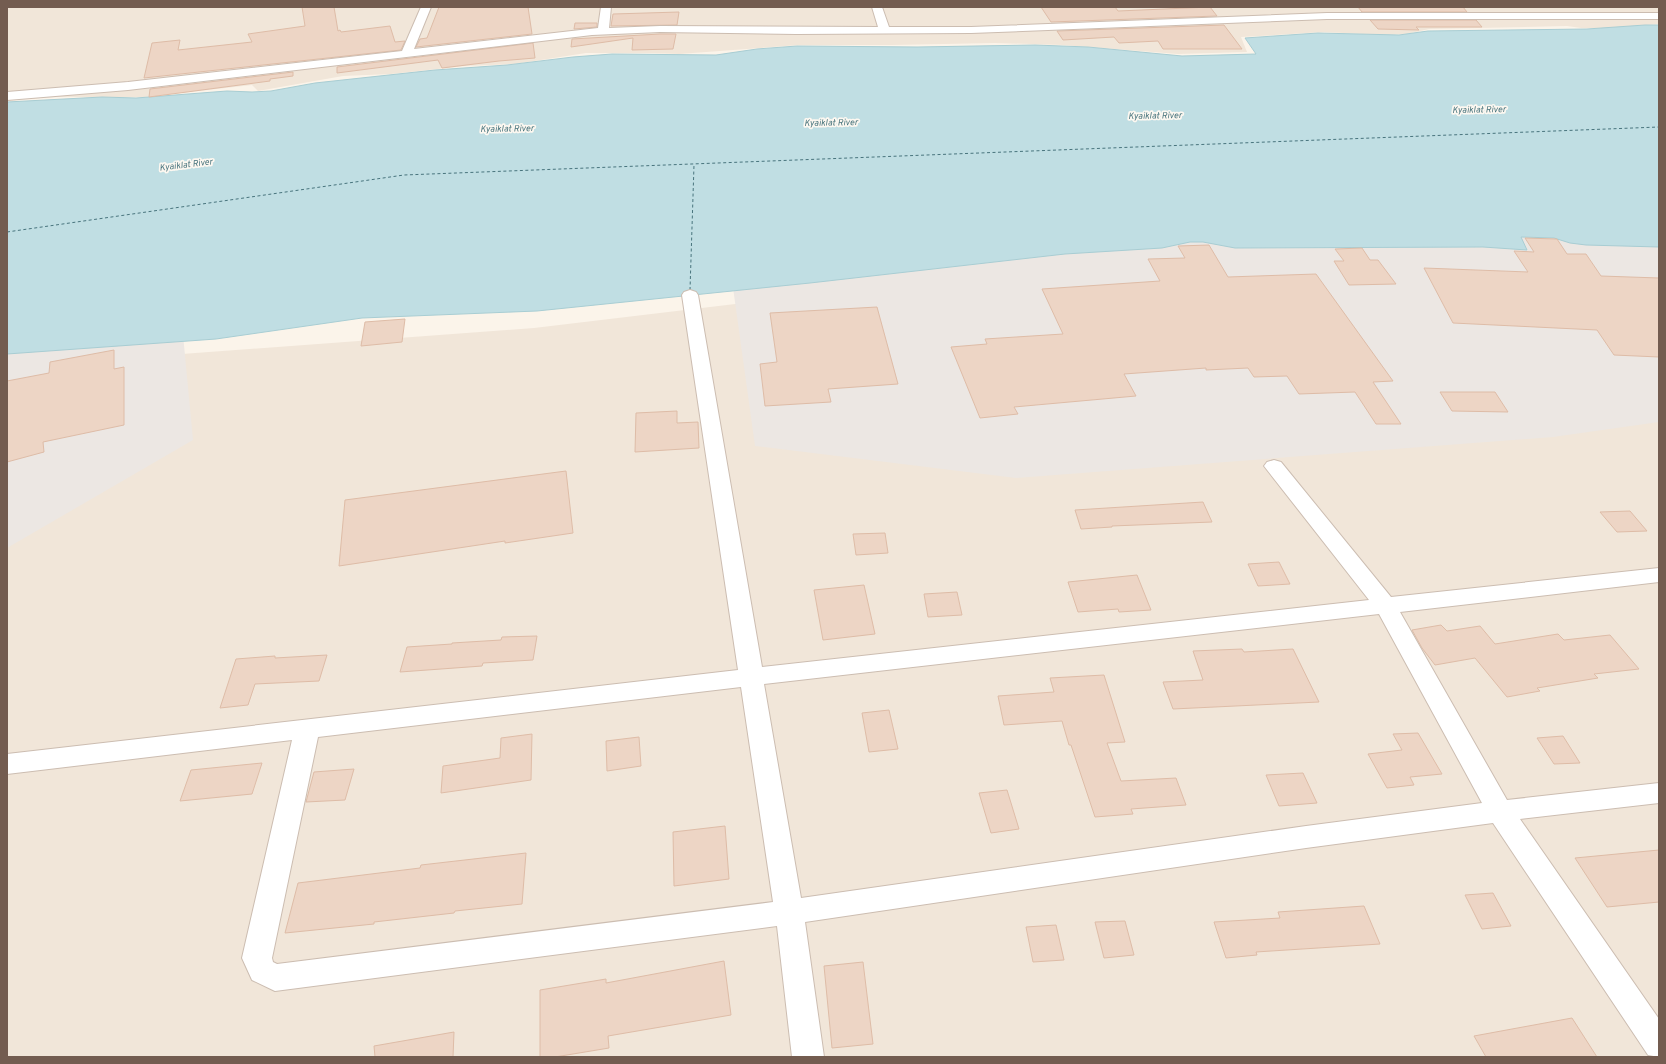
<svg xmlns="http://www.w3.org/2000/svg" width="1666" height="1064" font-family="Overpass,sans-serif">
<rect width="100%" height="100%" fill="#fbf4ea"/>
<path fill="#f1e6d9" d="M7 7H1659V24L1607 28H1581L1567 26 1429 29 1407 34 1382 35 1324 32 1241 37 1247 52 1178 54 1063 45 995 43 892 45H799L679 54 652 53H586L515 64 465 66 391 74 343 76 258 91 252 85 145 97H57L7 100Z
M1659 259V1057H7V367L534 328 752 302Z"/>
<path fill="#ece7e3" d="M1659 226V422L1553 437 1016 478 755 446 730 266 1135 234Z
M182 324 193 440 7 548V330Z"/>
<path fill="#c0dee3" stroke="#a8cdd3" d="M1645 25H1659V247L1586 245 1570 243 1554 238 1521 237 1527 250 1483 247 1235 248 1203 242H1190L1162 248 1065 254 810 283 537 311 362 318 216 339 7 354V102L102 97 136 98 227 91 252 92 271 91 315 83 435 70 507 65 573 57 612 54 716 55 757 49 797 46 917 47 1035 45 1088 47 1182 56 1256 54 1245 38 1318 33 1399 35 1428 31 1587 29Z"/>
<g fill="none" stroke-linecap="round" stroke-linejoin="round">
<path stroke="#48747d" stroke-width="1" stroke-dasharray="3 2.5" stroke-linecap="butt" d="M7 232 404 175 1659 127
M690 290 694 165"/>
</g>
<path fill="#edd5c5" stroke="#debca7" d="M302 7H334L338 31 340 30 341 32 390 26 395 42 405 41 401 50 144 78 152 43 180 40 178 50 252 42 248 34 305 26Z
M439 7H528L532 34 416 47 420 39 427 38Z
M1041 7H1115L1118 11 1210 7 1217 16 1051 22Z
M1358 7H1463L1467 12H1362Z
M679 12 677 25 611 26 613 14Z
M1370 20H1476L1482 27H1416L1419 30 1378 29Z
M575 23H597V27L574 29Z
M1224 25 1242 49H1163L1158 41 1119 43 1114 37 1063 40 1057 31Z
M660 34H676L673 49 632 50 633 38 571 47 572 39Z
M533 43 535 58 499 61 442 68 438 60 337 73V67Z
M293 72V76L270 79V81L149 97 150 89Z
M1525 238 1557 239 1567 254H1586L1601 276 1659 278V357L1614 355 1597 330 1453 323 1424 268 1528 272 1514 251 1534 252Z
M1209 245 1228 277 1316 274 1393 381 1373 382 1401 424H1376L1355 392 1299 394 1287 376 1254 377 1248 368 1206 370V368L1124 374 1136 396 1014 407 1018 414 980 418 951 347 987 344 985 339 1063 334 1042 289 1160 281 1148 259 1185 258 1178 246Z
M1362 248 1370 260H1378L1396 284 1349 285 1334 261H1344L1335 249Z
M877 307 898 384 828 389 831 402 765 406 760 364 777 362 770 313Z
M405 319 402 342 361 346 365 322Z
M114 350V369L124 367V425L43 442 44 452 7 462V381L49 373 50 362Z
M1440 392H1495L1508 412 1452 411Z
M677 411V423L698 422 699 448 635 452 636 413Z
M566 471 573 533 505 543V541L339 566 345 500Z
M1203 502 1212 522 1112 526V527L1081 529 1075 510Z
M1630 511 1647 531 1617 532 1600 512Z
M885 533 888 553 856 555 853 534Z
M1279 562 1290 584 1258 586 1248 564Z
M1137 575 1151 610 1119 612 1118 609 1078 612 1068 582Z
M864 585 875 634 823 640 814 590Z
M957 592 962 615 928 617 924 594Z
M1441 625 1447 631 1480 626 1495 644 1558 634 1564 640 1610 635 1639 669 1594 674 1598 678 1537 688 1540 691 1507 697 1475 658 1435 665 1422 648 1412 630Z
M537 636 533 660 483 663 482 666 400 672 407 647 452 644V643L501 640 502 637Z
M1242 649 1244 652 1293 649 1319 702 1173 709 1163 682 1203 680 1193 651Z
M327 655 319 681 255 684 248 705 220 708 236 659 275 656V658Z
M1104 675 1125 742 1107 743 1121 781 1176 778 1186 805 1131 809 1133 814 1095 817 1071 745H1069L1062 721 1004 725 998 696 1054 692 1050 678Z
M889 710 898 749 869 752 862 713Z
M1418 733 1442 774 1410 777 1414 785 1387 788 1368 754 1402 750 1393 734Z
M532 734 531 780 441 793 443 766 500 758 501 738Z
M1563 736 1580 763 1554 764 1537 738Z
M639 737 641 766 607 771 606 741Z
M262 763 252 794 180 801 191 770Z
M354 769 345 800 306 802 314 772Z
M1303 773 1317 803 1279 806 1266 775Z
M1007 790 1019 829 991 833 979 793Z
M725 826 729 879 674 886 673 832Z
M1659 850V902L1607 907 1575 858Z
M526 853 522 904 455 911 454 913 374 922V924L285 933 298 883 420 868 421 865Z
M1493 893 1511 926 1482 929 1465 895Z
M1364 906 1380 944 1256 952 1257 955 1226 958 1214 922 1280 918 1278 912Z
M1125 921 1134 955 1104 958 1095 922Z
M1056 925 1064 960 1033 962 1026 927Z
M724 961 731 1015 608 1036 609 1048 555 1057H540V990L606 979V983Z
M863 962 873 1044 832 1048 824 966Z
M1572 1018 1597 1057H1486L1474 1036Z
M454 1032 453 1057H375L374 1046Z"/>
<g fill="none" stroke-linecap="round" stroke-linejoin="round">
<g stroke="#ccbdb1" stroke-width="2">
<path id="street" d="M421 7H431L414 49 598 28 601 7H611L609 28 660 26 878 27 872 7H882L889 27H971L1327 13H1659V19H1327L971 33 796 34 660 32 592 35 128 90 7 100V92L128 82 402 51Z
M690 290 696 292 698 295 762 667 1369 600 1264 466 1267 462 1274 460 1281 462 1391 597 1659 568V582L1400 612 1507 800 1659 783V803L1520 819 1659 1019V1057L1648 1055 1493 823 1306 848 805 922 824 1057H792L777 926 275 991 252 980 242 958 292 740 7 774V754L738 670 682 295 684 292ZM1379 614 1482 803 1306 826 801 898 764 684ZM741 687 773 902 277 964 273 962 272 958 318 737Z"/>
</g>
<use href="#street" fill="#fff" fill-rule="evenodd"/>
</g>
<g text-anchor="middle" dominant-baseline="central" stroke-width="3.5" stroke-linejoin="round" paint-order="stroke">
<g font-size="9" font-style="italic" fill="#48747d" stroke="#fdf8f1">
<text transform="translate(1479 110) rotate(-1)">Kyaiklat River</text>
<text transform="translate(1155 116) rotate(-1)">Kyaiklat River</text>
<text transform="translate(831 123) rotate(-1)">Kyaiklat River</text>
<text transform="translate(507 129) rotate(-1)">Kyaiklat River</text>
<text transform="translate(186 165) rotate(-7)">Kyaiklat River</text>
</g>
</g>
<rect width="1666" height="1064" fill="none" stroke="#735c50" stroke-width="16"/>
</svg>
